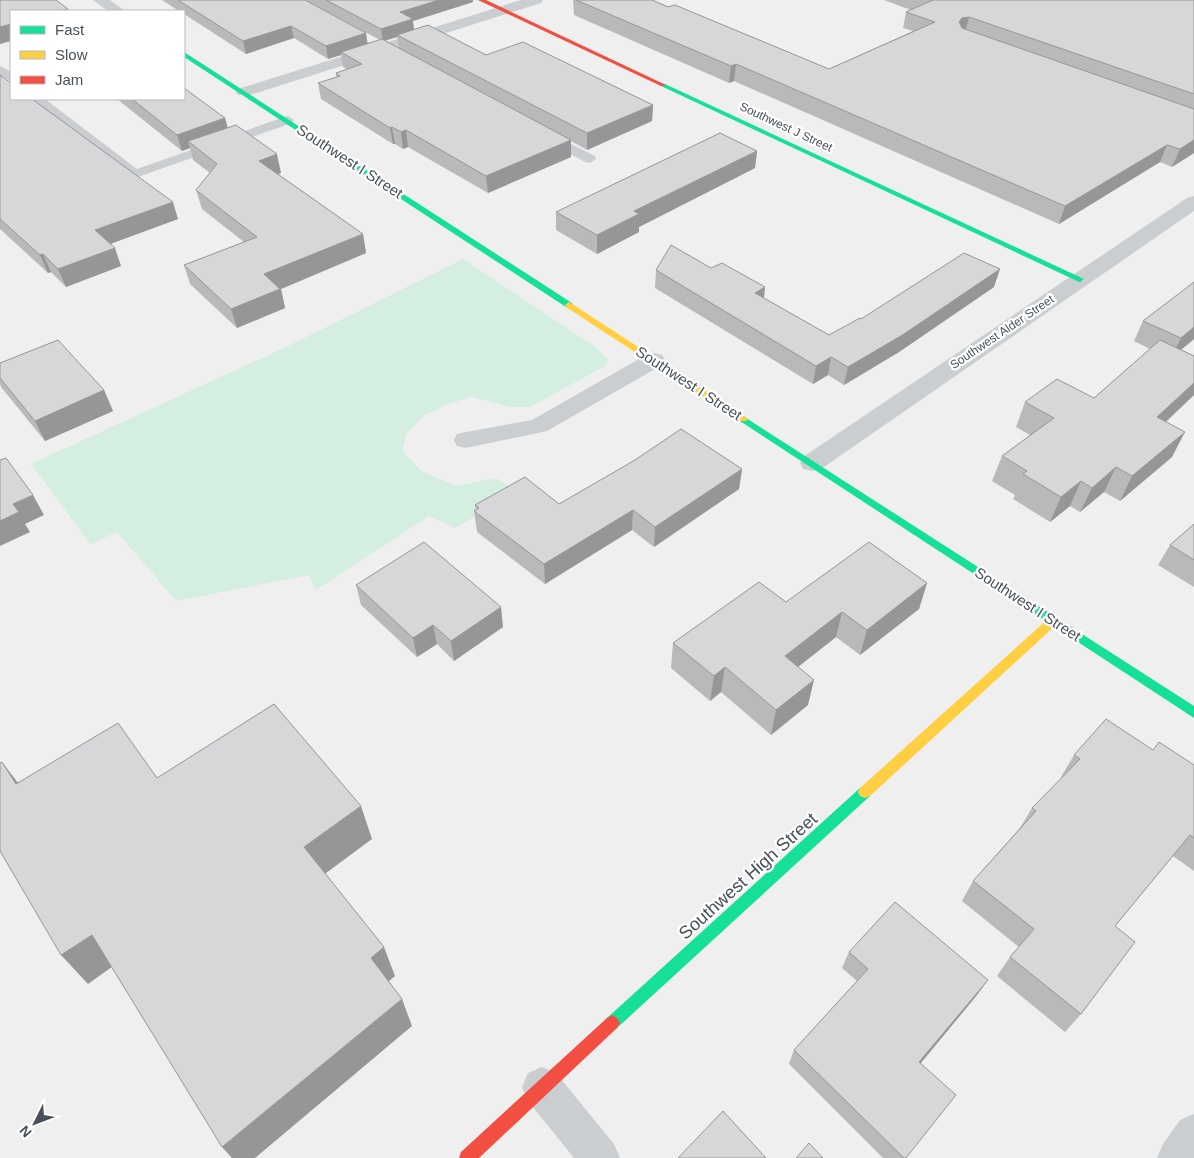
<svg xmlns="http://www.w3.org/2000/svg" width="1194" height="1158" font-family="Helvetica,sans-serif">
<rect width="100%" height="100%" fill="#f0efef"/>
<path fill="#d4eee0" d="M463 259 595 347 608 359 605 366 530 407H510L472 397 451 403 424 415 407 433 402 450 420 470 455 486 496 478 517 492 455 528 429 516 316 590 309 575 176 601 117 532 90 544 31 464 286 347Z"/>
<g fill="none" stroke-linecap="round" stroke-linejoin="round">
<path fill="#cbced0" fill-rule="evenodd" d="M0 66 11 72V81L0 75Z
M32 99H45L137 169 284 117 288 116 294 120 292 123 135 178 130 177Z
M547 132 595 156 596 159 590 163 585 162 543 139 541 136Z"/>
<path fill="#cbced0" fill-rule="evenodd" d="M93 0H110L125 11H108Z
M521 0H543L541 3 250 95H238L236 92 238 89Z
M1194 196V211L821 469 812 471 803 469 800 463 803 457 1187 198Z
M654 353 662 355 665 360 662 365 547 431 466 448 457 446 454 440 457 434 466 432 532 420 646 355Z
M542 1067 556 1073 614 1144 620 1158H574L528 1101 522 1087 528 1073Z
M1194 1114V1158H1157L1163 1144 1180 1120Z"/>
<path fill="#16e098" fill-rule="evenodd" d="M184 52 572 303 573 305 572 307H566L184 57Z
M661 84H665L1084 279 1080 282 1077 281 661 86Z
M743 416 1194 706V718L740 421 738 419 740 417Z
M865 786 870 788 872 792 870 796 617 1028 612 1031 607 1028 604 1023 607 1018 860 788Z"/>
<path fill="#ffcf43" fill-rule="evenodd" d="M569 302 746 417 748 419 746 421H740L566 307 565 305Z
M1053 617 1057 618 1059 621 1057 624 870 796 865 798 860 796 858 792 860 788 1049 618Z"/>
<path fill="#f24e42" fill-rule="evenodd" d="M478 0H486L666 85 661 86Z
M612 1015 617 1018 620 1023 617 1028 479 1158H459L461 1152 607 1018Z"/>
</g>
<path fill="#b9b9bb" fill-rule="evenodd" d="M162 0H305L368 43 380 40 305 0H473V2L413 21 414 29 486 55 653 105 652 121 587 150 571 141V157L488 193 408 147 403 149 395 144H393L321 99 318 83 336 77V73L347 69 343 67 341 55 328 59 294 38 246 54 184 14V11H179ZM397 37 399 48 385 41Z
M573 0H652L829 69 913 31 903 28 906 12 911 10 884 0H1194V153L1172 167 1160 162 1059 224 734 81 729 83 574 15Z
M0 75 178 219 110 244 121 266 66 287 51 272 48 273 0 229Z
M117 99H184L225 118 228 128 281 173 278 174 363 234 366 253 281 289 285 308 237 328 190 284 184 265 244 242 202 209 196 190 210 173 193 160 190 148 182 151Z
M757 151 755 168 639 227V232L597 254 556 230V212Z
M656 270 765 287 764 298 829 335 861 319 994 287 899 352 844 385 828 375 813 384 655 288Z
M1194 282V339L1181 350 1194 356V395L1166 422 1172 457 1120 501 1104 492 1080 512 1070 506 1050 522 1013 499 1015 495 992 481 1002 456 1030 435 1016 427 1025 402 1094 398 1150 349 1134 341 1143 321Z
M0 363 104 390 113 411 45 441 1 387 0 384Z
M742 469 739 489 654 547 632 530 545 584 477 532 474 511 476 510 475 505 559 504Z
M1194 524V587L1158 565 1170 545Z
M927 583 919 609 860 655 836 637 798 667 808 705 771 735 721 692 710 701 671 668 673 643 786 602Z
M356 585 503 627 454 661 437 644 417 657 361 605Z
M1153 750 1194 765V871L1173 856 1115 926 1081 1014 1065 1032 997 976 1010 957 1019 947 962 901 973 881 1020 828 1032 808 1062 778 1061 777 1074 755Z
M849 952 977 995 921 1063 906 1158H883L789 1064 794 1050 857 981 842 968Z"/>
<path fill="#969698" d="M439 0H473V2L413 21 414 32 397 35V37L383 41 381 29 400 12Z
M969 17 965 33 959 22 962 18Z
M11 24V41L0 44V27Z
M291 26 294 38 246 54 243 41Z
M366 33 368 46 341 52V55L328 59 326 46Z
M736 64 734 81 729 83 731 66Z
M653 105 652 121 587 150V133Z
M225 118 229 134 188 141 190 148 182 151 177 135Z
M392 127 395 144H393L390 128Z
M406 130 408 147 403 149 401 132Z
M571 140V157L488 193 486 176Z
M1194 140V153L1172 167 1180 149Z
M1167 145 1160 162 1059 224 1065 206Z
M757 151 755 168 639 227V232L597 254V235L634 211Z
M277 154 281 173 263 180 259 161Z
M173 202 178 219 102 247 95 230Z
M363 234 366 253 281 289 285 308 237 328 231 309 264 274Z
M115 248 121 266 66 287 58 269Z
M43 254 51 272 48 273 40 255Z
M1000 269 994 287 899 352 844 385 848 367Z
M765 287 763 305 755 293Z
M1194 327V339L1171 358 1181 338Z
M831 357 828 375 813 384 816 366Z
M1194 383V395L1144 442 1157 417Z
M104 390 113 411 45 441 35 421Z
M1185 432 1172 457 1120 501 1132 476Z
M1116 467 1104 492 1080 512 1092 488Z
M742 469 739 489 654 547 655 527Z
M1081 481 1070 506 1050 522 1061 497Z
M33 495 44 515 25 524 30 532 0 546V521L13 504Z
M633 510 632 530 545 584 544 564Z
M927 583 919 609 860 655 867 630Z
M501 607 503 627 454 661 451 641Z
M842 612 836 637 780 681 785 656Z
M433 625 437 644 417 657 413 638Z
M725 667 721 692 710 701 714 676Z
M814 680 808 705 771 735 776 710Z
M2 762 28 796 16 784Z
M361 806 372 839 318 879 304 847Z
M92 935 116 964 88 984 61 955Z
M384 947 395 976 382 987 371 958Z
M988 980 977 995 910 1076 919 1062Z
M402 999 412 1026 255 1158H232L222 1147Z"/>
<path fill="#d7d7d9" stroke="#969698" d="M0 0H56L68 9 59 11H11V24L0 27Z
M178 0H305L366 33 326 46 291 26 243 41Z
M326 0H439L400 12 413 19 381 29Z
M576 0H652L668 7 675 5 829 69 935 22 906 12 933 0H932H1194V94L969 17 962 18 959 22 962 28 1194 109V140L1180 149 1167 145 1065 206 736 64 731 66Z
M428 25 486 55 523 42 653 105 587 133 397 35Z
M382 39 571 140 486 176 406 130 401 132 392 127 390 128 318 83 340 76 336 73 362 64 341 52Z
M0 75 11 83V99H32L173 202 95 230 115 248 58 269 43 254 40 255 0 219Z
M184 88 225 118 177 135 132 99H184Z
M236 125 277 154 259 161 363 234 264 274 280 289 231 309 184 265 257 237 196 190 217 164 188 141Z
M720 133 757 151 634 211 639 214 597 235 556 212Z
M671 245 711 268 722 263 765 287 755 293 829 335 860 318 861 319 964 253 1000 269 904 334 848 367 831 357 816 366 656 270Z
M1194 282V327L1181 338 1143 321Z
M58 340 104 390 35 421 0 378V363Z
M1160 340 1194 356V383L1157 417 1185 432 1132 476 1116 467 1092 488 1081 481 1061 497 1023 474 1027 471 1002 456 1054 418 1025 402 1057 379 1094 398Z
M681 429 742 469 655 527 633 510 544 564 474 511 479 508 475 505 525 477 559 504 635 460Z
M6 458 33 495 13 504 19 512 0 521V460Z
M1194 524V560L1170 545Z
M424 542 501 607 451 641 433 625 413 638 356 585Z
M869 542 927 583 867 630 842 612 785 656 814 680 776 710 725 667 714 676 673 643 759 582 786 602Z
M274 704 361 806 304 847 384 947 371 958 402 999 222 1147 92 935 61 955 0 851V763L2 762 16 784 118 723 157 778Z
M1106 719 1153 750 1159 742 1194 765V838L1190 835 1115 926 1135 942 1081 1014 1010 957 1034 929 973 881 1036 811 1032 808 1080 759 1074 755Z
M895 902 988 980 919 1062 956 1095 906 1158H904L794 1050 868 969 849 952Z
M723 1111 766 1158H678Z
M809 1143 823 1158H796Z"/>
<g text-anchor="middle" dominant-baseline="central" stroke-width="4.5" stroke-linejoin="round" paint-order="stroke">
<g font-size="12" fill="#47505b" stroke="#fff">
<text transform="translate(786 127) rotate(25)">Southwest J Street</text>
<text transform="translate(1002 332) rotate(-34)">Southwest Alder Street</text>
</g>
<g font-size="15" fill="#47505b" stroke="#fff">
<text transform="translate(350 161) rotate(33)">Southwest I Street</text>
<text transform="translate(689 383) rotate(33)">Southwest I Street</text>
<text transform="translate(1028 604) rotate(33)">Southwest I Street</text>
</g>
<g font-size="18" fill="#47505b" stroke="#fff">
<text transform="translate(748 876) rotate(-42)">Southwest High Street</text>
</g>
</g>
<rect x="10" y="10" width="175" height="90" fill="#ffffff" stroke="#b5b9bd"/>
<rect x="20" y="26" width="25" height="8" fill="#16e098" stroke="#b5b9bd"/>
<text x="55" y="35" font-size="15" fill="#47505b">Fast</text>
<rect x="20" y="51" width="25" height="8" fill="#ffcf43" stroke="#b5b9bd"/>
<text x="55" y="60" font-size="15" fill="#47505b">Slow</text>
<rect x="20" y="76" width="25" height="8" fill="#f24e42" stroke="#b5b9bd"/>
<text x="55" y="85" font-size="15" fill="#47505b">Jam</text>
<g transform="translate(35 1123) rotate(228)" stroke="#ffffff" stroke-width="4" paint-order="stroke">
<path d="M0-4L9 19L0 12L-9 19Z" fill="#47505b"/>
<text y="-8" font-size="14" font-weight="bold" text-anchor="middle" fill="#47505b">N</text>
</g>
</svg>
